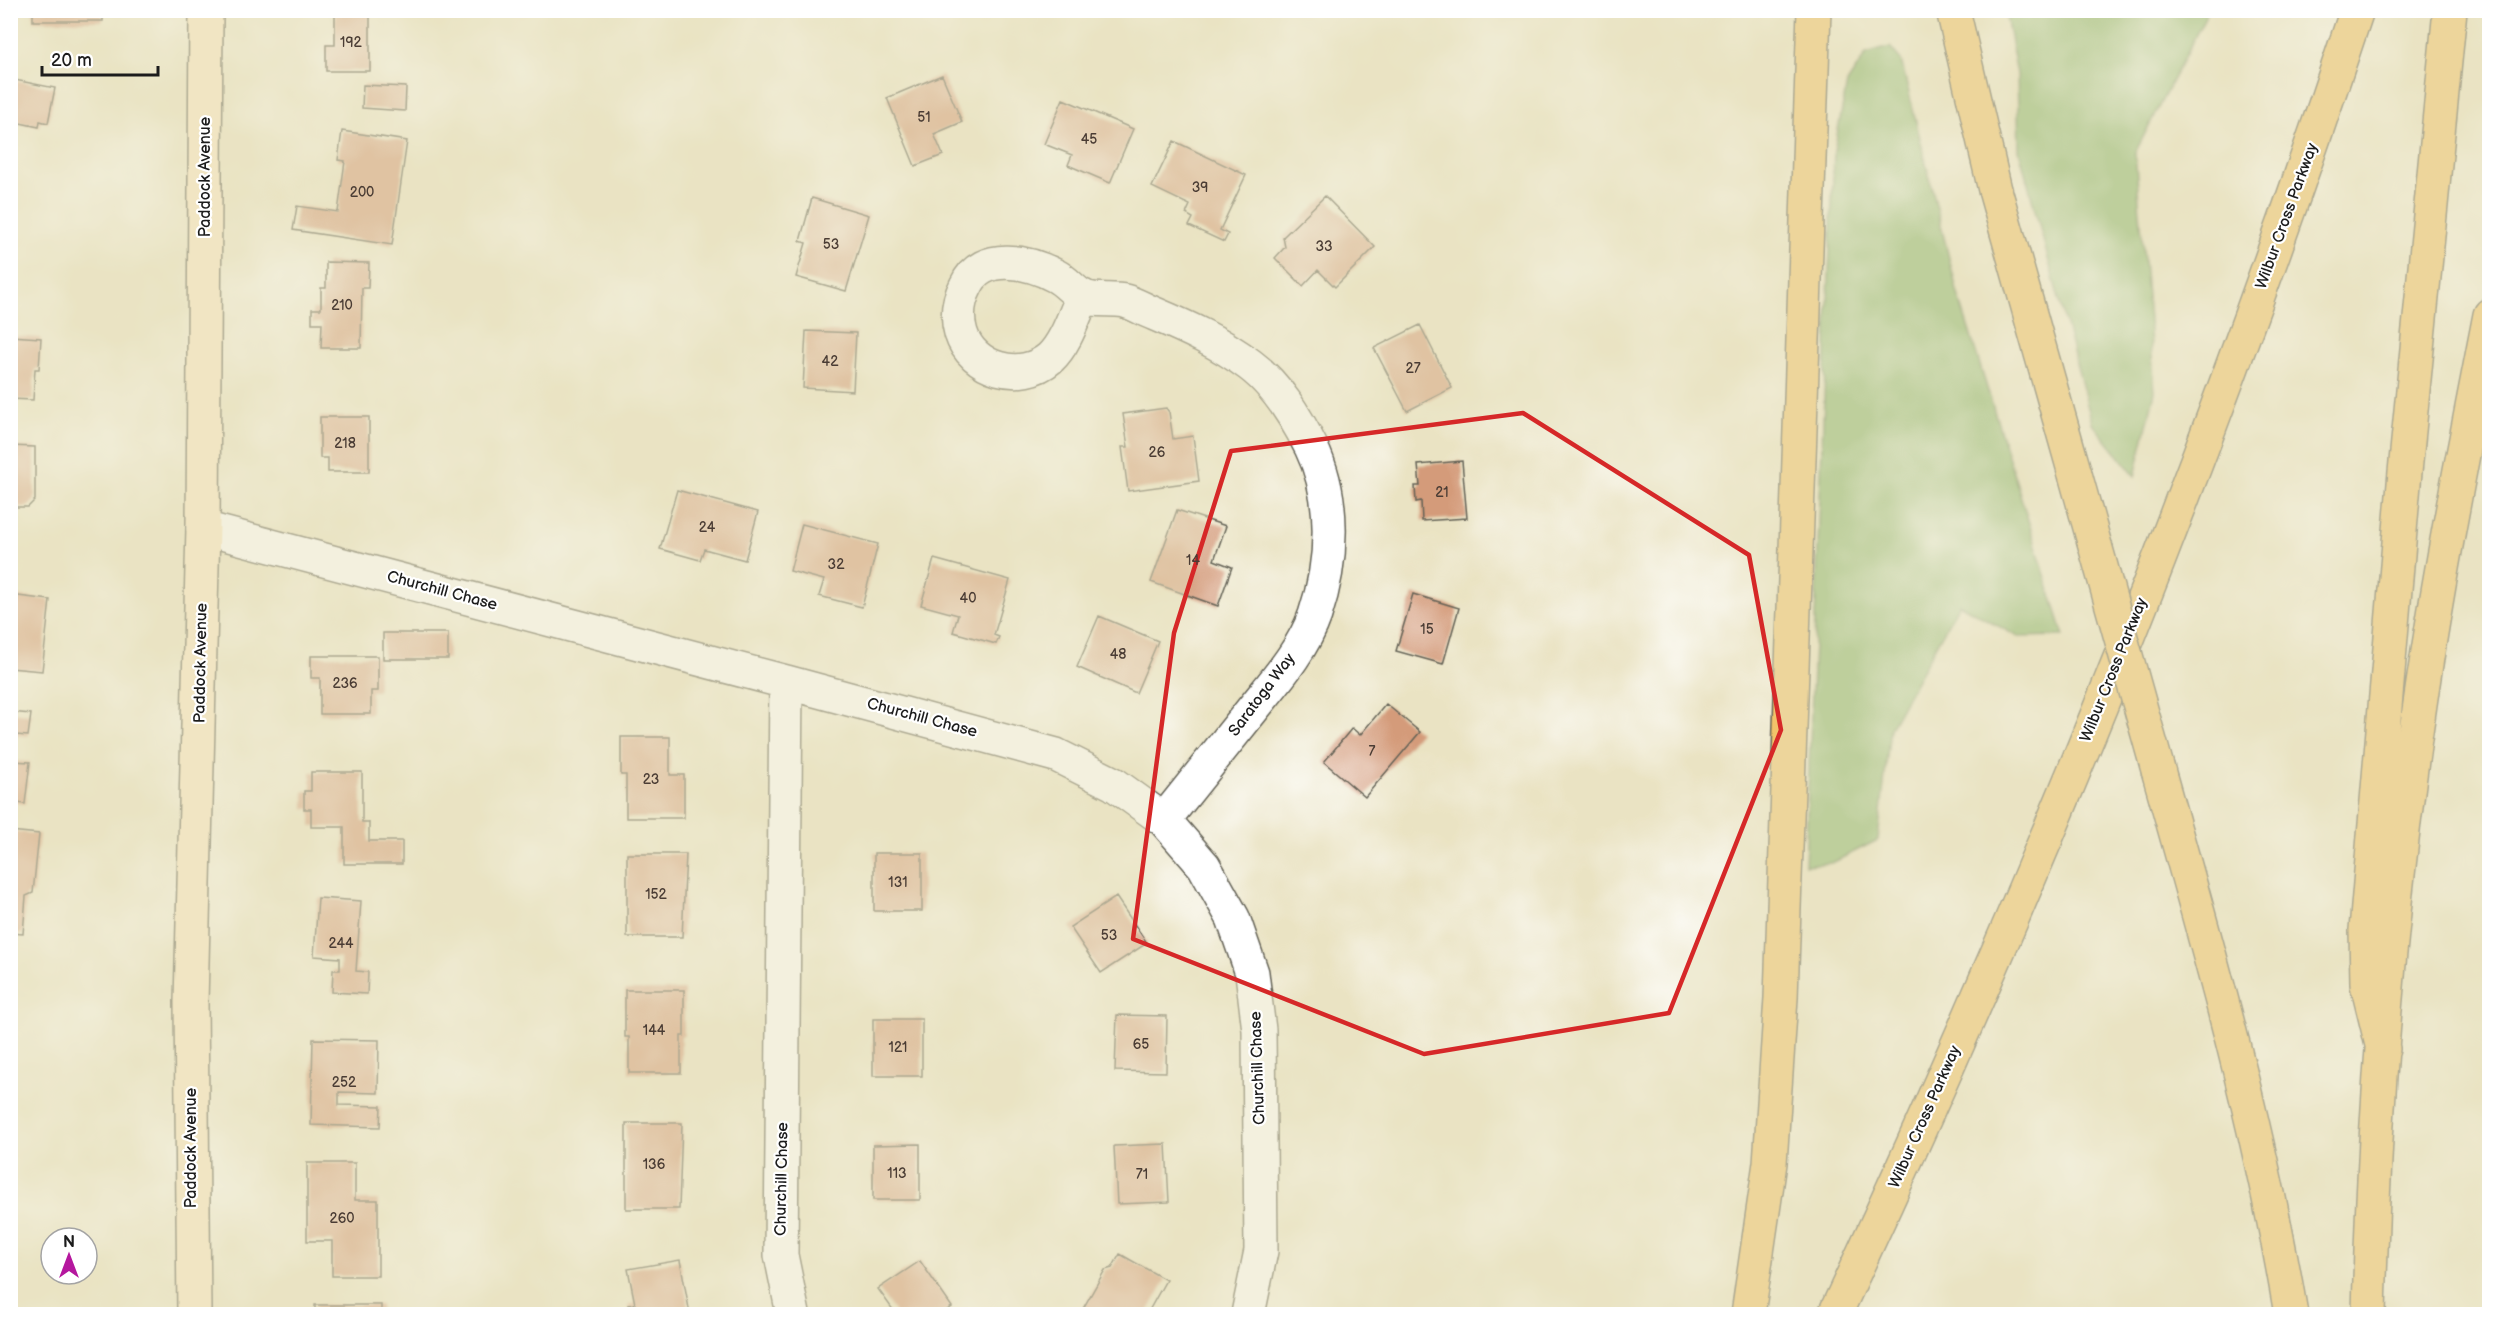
<svg xmlns="http://www.w3.org/2000/svg" width="2500" height="1325" font-family="'Balsamiq Sans',sans-serif">
<rect width="100%" height="100%" fill="#fff"/>
<filter id="ink" filterUnits="userSpaceOnUse"><feTurbulence type="fractalNoise" baseFrequency=".0167" numOctaves="2"/><feDisplacementMap in="SourceGraphic" scale="12" xChannelSelector="R" yChannelSelector="G"/><feConvolveMatrix kernelMatrix="1 2 1 2 8 2 1 2 1" color-interpolation-filters="sRGB"/></filter>
<filter id="wash" filterUnits="userSpaceOnUse"><feTurbulence type="fractalNoise" baseFrequency=".008" numOctaves="4" result="noise"/><feDisplacementMap in="SourceGraphic" scale="24" xChannelSelector="R" yChannelSelector="G"/><feGaussianBlur stdDeviation="1.35" result="paint"/><feColorMatrix in="noise" values="0 0 0 0 0 0 0 0 0 0 0 0 0 0 0 0 0 1.4 0 .05"/><feComposite in="paint" operator="in"/></filter>
<g filter="url(#wash)">
<rect width="100%" height="100%" fill="#eae3c3"/>
<path fill="#8ab66e" stroke="#536945" stroke-width="1.5" d="M2005 11H2208L2135 153 2155 392 2135 476 2092 423 2019 150 2017 74Z
M1890 47 1901 60 1957 291 2064 636 2018 637 1959 604 1890 728 1878 840 1832 863 1805 865 1834 151 1847 83 1866 54Z"/>
<g id="blocks">
<path fill="#d49b7a" d="M33 10H103V21H33Z
M335 10H370V71H326V45H335Z
M942 75 962 122 934 134 943 155 915 166 887 98Z
M10 79 55 88 48 123 40 121 39 127 15 122 16 116 10 115Z
M363 85 406 87 405 111 362 108Z
M1063 99 1133 129 1110 183 1068 165 1072 155 1044 144Z
M342 131 407 141 392 245 293 230 297 206 338 212 345 161 338 160Z
M1174 141 1246 175 1220 230 1228 234 1224 242 1189 226 1193 218 1186 214 1190 205 1152 187Z
M1325 196 1375 247 1335 287 1318 270 1303 286 1275 258 1285 247 1283 237Z
M812 198 869 215 846 291 796 277 806 243 800 241Z
M326 262 369 263 368 288H362L361 348H321L322 323H312V309H321V288H326Z
M1420 325 1452 388 1407 411 1374 348Z
M806 331 856 333 853 391 803 388Z
M10 336 41 338 39 369H35L33 400 10 399Z
M1166 408 1169 412 1173 439 1193 436 1199 481 1128 491 1122 447H1128L1123 414Z
M320 417H369V472H328V458H320Z
M10 446 35 447V500L28 507H10Z
M1462 461 1467 518 1422 521 1421 501 1416 502 1415 486H1420L1418 465Z
M677 490 758 512 745 560 704 549 700 560 660 549Z
M1177 510 1226 526 1214 560 1232 567 1218 606 1151 582Z
M802 524 878 544 862 607 819 596 824 580 790 571Z
M934 559 1010 580 994 635 999 637 996 644 953 632 958 615 921 605Z
M1413 594 1459 608 1443 664 1396 651Z
M10 595 50 600 42 671 10 668Z
M1099 616 1158 641 1136 693 1077 667Z
M383 633H448V659H383Z
M311 656H378V691H371V714H320V678H311Z
M1386 704 1420 732 1365 797 1324 762 1352 728 1360 735Z
M10 712 31 714 28 736 16 735 12 761 30 762 25 804 10 802Z
M621 737H670V775H684V818H626V775H621Z
M311 772H362V822H369V841H402V864H344V827H311V809H304V791H311Z
M10 831 39 834 33 893 26 896 23 934 10 933Z
M874 853H922V911H874Z
M627 854H686L682 937H627Z
M1116 897 1147 943 1101 973 1070 927Z
M318 898 361 901 356 971 368 972 367 994 332 992 333 970H340V958L314 956Z
M625 990H684V1036H681V1073H629V1037H625Z
M1117 1015 1167 1016 1166 1072 1115 1071Z
M873 1019H922V1076H873Z
M313 1039 379 1040 378 1093 339 1092V1105L381 1106 380 1127 311 1125Z
M626 1123H682L679 1209H626Z
M920 1144V1200H873V1145Z
M1166 1144 1169 1202 1117 1204 1114 1146Z
M307 1163H355V1200H378V1276H332V1241H307Z
M1120 1254 1166 1280 1147 1314H1080L1105 1270 1112 1268Z
M680 1260 690 1314H630L628 1305 635 1304 628 1269Z
M920 1261 952 1307 941 1314H896L878 1289Z
M315 1305H381V1314H315Z"/>
</g>
</g>
<g filter="url(#ink)">
<use href="#blocks" fill-opacity="0" stroke="#646256" stroke-width="1.5"/>
<g fill="none" stroke-linecap="round" stroke-linejoin="round">
<g stroke="#646256" stroke-width="36">
<path id="minor" d="M1083 296C1074 316 1066 343 1050 358 1021 383 972 369 961 333 956 316 958 301 966 286 982 250 1029 262 1056 276 1066 281 1073 291 1082 296 1094 302 1112 298 1125 301 1135 304 1145 310 1155 314 1188 328 1221 343 1250 365 1277 385 1296 417 1311 447 1336 498 1333 562 1315 615 1303 650 1275 681 1252 710 1223 746 1194 783 1164 820
M203 528 786 682
M793 1314 781 1255 786 682 1056 755 1114 784 1164 820 1204 866 1233 918 1252 973 1259 1030 1261 1251 1248 1314"/>
</g>
<g stroke="#646256" stroke-width="36">
<path id="secondary" d="M194 1314 191 1002 203 528 206 10"/>
</g>
<g stroke="#646256" stroke-width="36">
<path id="motorway" d="M1953 10 1995 190 2075 474
M2158 770C2209 950 2260 1129 2291 1314
M2383 1049 2367 984 2366 930 2405 472 2450 10
M1748 1314 1770 1163 1781 998 1814 10
M1835 1314C2033 891 2210 455 2357 10
M2369 1314C2374 1111 2390 905 2420 704 2439 573 2465 444 2490 315"/>
</g>
<use href="#minor" stroke="#fff" stroke-width="33"/>
<use href="#secondary" stroke="#fae7c3" stroke-width="33"/>
<use href="#motorway" stroke="#f2c36a" stroke-width="33"/>
<g stroke="#646256" stroke-width="36" stroke-linecap="butt">
<path id="motorway-bridge" d="M2075 474 2158 770"/>
</g>
<use href="#motorway-bridge" stroke="#f2c36a" stroke-width="33"/>
</g>
</g>
<path d="M0 0H2500V1325H0ZM1523 413 1749 555 1781 730 1669 1013 1424 1054 1133 939 1174 633 1231 451Z" fill="#eae3c3" fill-opacity=".55" fill-rule="evenodd"/>
<path fill="none" stroke="#d62828" stroke-width="4.5" stroke-linejoin="round" d="M1523 413 1749 555 1781 730 1669 1013 1424 1054 1133 939 1174 633 1231 451Z"/>
<g text-anchor="middle" dominant-baseline="central" stroke-width="4.5" stroke-linejoin="round" paint-order="stroke">
<g font-size="14" fill="#4a3c34">
<text x="351" y="42">192</text>
<text x="924" y="117">51</text>
<text x="1089" y="139">45</text>
<text x="1200" y="187">39</text>
<text x="362" y="192">200</text>
<text x="831" y="244">53</text>
<text x="1324" y="246">33</text>
<text x="342" y="305">210</text>
<text x="830" y="361">42</text>
<text x="1413" y="368">27</text>
<text x="345" y="443">218</text>
<text x="1157" y="452">26</text>
<text x="1442" y="492">21</text>
<text x="707" y="527">24</text>
<text x="1193" y="560">14</text>
<text x="836" y="564">32</text>
<text x="968" y="598">40</text>
<text x="1427" y="629">15</text>
<text x="1118" y="654">48</text>
<text x="345" y="683">236</text>
<text x="1372" y="751">7</text>
<text x="651" y="779">23</text>
<text x="898" y="882">131</text>
<text x="656" y="894">152</text>
<text x="1109" y="935">53</text>
<text x="341" y="943">244</text>
<text x="654" y="1030">144</text>
<text x="1141" y="1044">65</text>
<text x="898" y="1047">121</text>
<text x="344" y="1082">252</text>
<text x="654" y="1164">136</text>
<text x="897" y="1173">113</text>
<text x="1142" y="1174">71</text>
<text x="342" y="1218">260</text>
</g>
<g font-size="16" fill="#1c1c1c" stroke="#fff">
<text transform="translate(205 177) rotate(-90)">Paddock Avenue</text>
<text transform="translate(2287 216) rotate(-70)">Wilbur Cross Parkway</text>
<text transform="translate(442 591) rotate(15)">Churchill Chase</text>
<text transform="translate(201 663) rotate(-89)">Paddock Avenue</text>
<text transform="translate(2114 670) rotate(-68)">Wilbur Cross Parkway</text>
<text transform="translate(1262 695) rotate(-53)">Saratoga Way</text>
<text transform="translate(922 718) rotate(15)">Churchill Chase</text>
<text transform="translate(1258 1068) rotate(-92)">Churchill Chase</text>
<text transform="translate(1925 1117) rotate(-66)">Wilbur Cross Parkway</text>
<text transform="translate(191 1148) rotate(-90)">Paddock Avenue</text>
<text transform="translate(782 1179) rotate(-89)">Churchill Chase</text>
</g>
</g>
<rect width="2500" height="1325" fill="none" stroke="#fff" stroke-width="36"/>
<g transform="translate(69 1256)"><circle r="28" fill="#ffffff" stroke="#a4a4a4" stroke-width="1.5"/>
<path d="M0-4.5L10 22L0 15L-10 22Z" fill="#b5179e"/>
<text y="-9" font-size="16" font-weight="bold" text-anchor="middle" fill="#1c1c1c">N</text>
</g>
<path d="M42 66v9h116v-9" fill="none" stroke="#1c1c1c" stroke-width="3"/>
<text x="51" y="66" font-size="18" fill="#1c1c1c" stroke="#ffffff" stroke-width="4.5" paint-order="stroke">20 m</text>
</svg>
